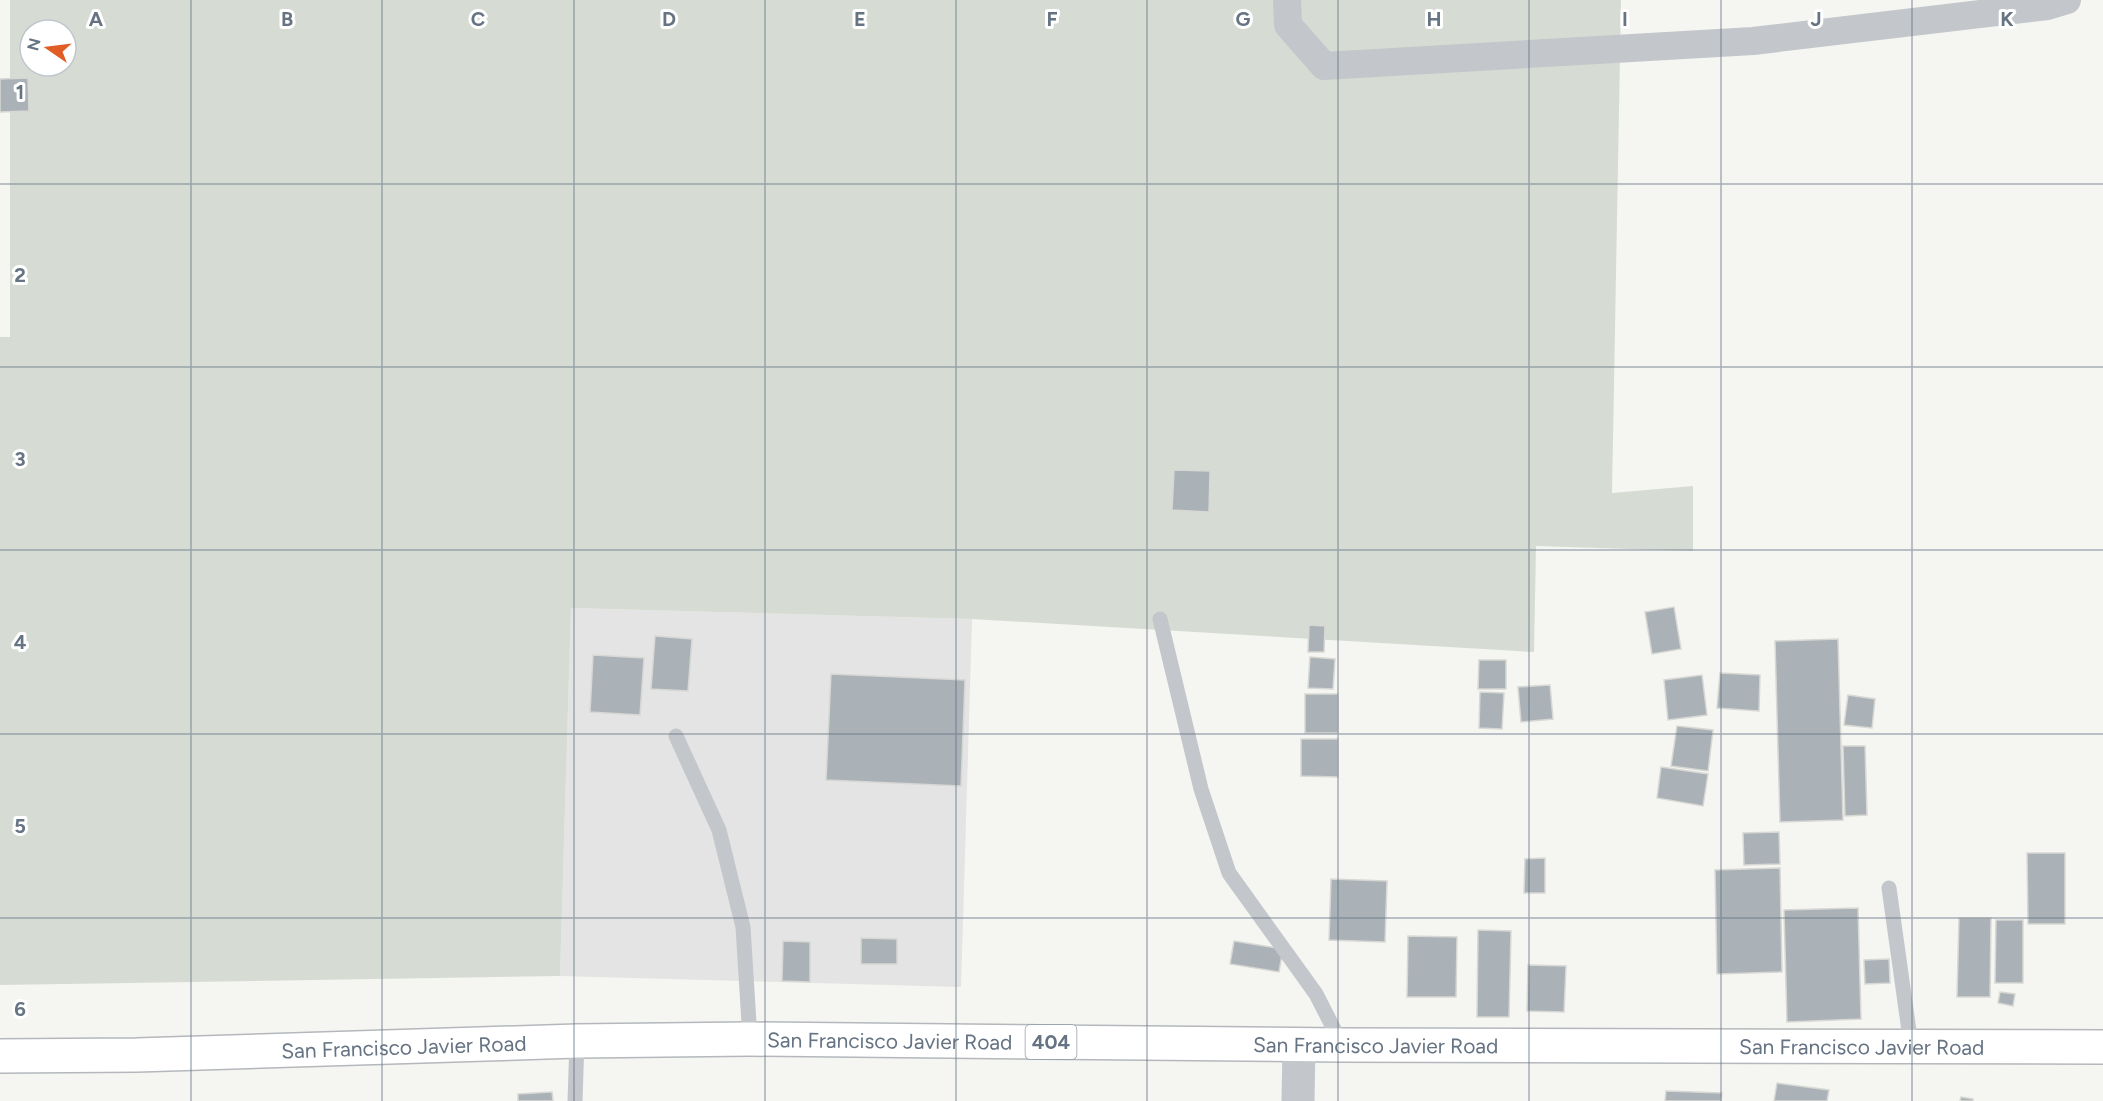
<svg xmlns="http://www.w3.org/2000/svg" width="2103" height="1101" font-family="Figtree,sans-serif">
<rect width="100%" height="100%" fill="#f5f5f2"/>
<path fill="#e3e4e3" d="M571 608 972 619 961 987 560 976Z"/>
<path fill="#d6dcd3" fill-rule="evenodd" d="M10 0H1621L1612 493 1693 486V551L1536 546 1534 652 972 619 571 608 560 976 0 985V337H10ZM30 30H66V66H30Z"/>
<path fill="#aab1b7" stroke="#d7d7d4" stroke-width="1.5" d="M28 78 29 111 0 112V79Z
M1174 470 1210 471 1209 512 1172 510Z
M1674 607 1681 649 1652 654 1645 612Z
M1309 625 1325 626 1324 652H1308Z
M655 636 692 639 688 691 651 689Z
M1838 639 1843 820 1780 822 1775 641Z
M593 655 644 658 640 715 590 712Z
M1310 657 1335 659 1333 689 1308 688Z
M1479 660H1506V689H1478Z
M1720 673 1760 675 1759 711 1717 708Z
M831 674 965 680 961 786 826 780Z
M1702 675 1707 715 1668 720 1664 680Z
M1550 685 1553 719 1521 722 1518 687Z
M1480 692 1504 693 1502 729 1479 728Z
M1305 694H1338V733H1305Z
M1848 695 1875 699 1872 728 1844 725Z
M1677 726 1713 730 1708 771 1671 766Z
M1301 739H1338V777L1301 776Z
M1843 746H1865L1867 815 1845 816Z
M1661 767 1708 774 1703 806 1657 798Z
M1779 832 1780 864 1744 865 1743 833Z
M2027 853H2065V924H2028Z
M1545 858V893H1524L1525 859Z
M1780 868 1782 972 1717 974 1715 870Z
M1331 879 1387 881 1385 942 1329 940Z
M1858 908 1861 1019 1787 1022 1784 910Z
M1959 918H1991L1990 997H1957Z
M1996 920H2023V983H1995Z
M1478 930 1511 931 1509 1017H1477Z
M1408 936 1457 937 1456 997H1407Z
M861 938 897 939V964H861Z
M783 941 810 942V982L782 981Z
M1234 941 1283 949 1279 972 1230 964Z
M1889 959 1890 983 1865 984 1864 960Z
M1528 965 1566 966 1564 1012 1527 1011Z
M2000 992 2015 994 2013 1006 1998 1003Z
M1777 1083 1829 1090 1827 1101H1774Z
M1666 1091 1722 1093 1721 1101H1665Z
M552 1092 553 1101H518V1094Z
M1961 1097 1973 1099V1101H1960Z"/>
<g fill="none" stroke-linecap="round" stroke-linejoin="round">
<g stroke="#b4b8bc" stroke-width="36">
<g id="primary">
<path id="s1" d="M0 1056 137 1055 577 1041 750 1039 1342 1045 2103 1047"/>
</g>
</g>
<path stroke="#c3c6ca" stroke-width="15" d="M1160 619 1201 789 1229 873 1316 994 1342 1045
M676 736 719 830 743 927 750 1039
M1889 888 1911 1045
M575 1101 577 1041"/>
<path stroke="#c3c6ca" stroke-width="28" d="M1287 0 1288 25 1324 66 1753 41 2047 6 2067 0"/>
<path stroke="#c3c6ca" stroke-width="33" d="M1298 1101 1299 1045"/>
<use href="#primary" stroke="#fff" stroke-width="33"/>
</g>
<path fill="none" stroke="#657383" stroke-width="1.5" stroke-opacity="0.55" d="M191 0V1101M382 0V1101M574 0V1101M765 0V1101M956 0V1101M1147 0V1101M1338 0V1101M1529 0V1101M1721 0V1101M1912 0V1101M0 184H2103M0 367H2103M0 550H2103M0 734H2103M0 918H2103"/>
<g text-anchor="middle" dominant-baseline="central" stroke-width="6" stroke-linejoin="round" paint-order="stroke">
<rect fill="#fff" stroke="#939da8" stroke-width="1.5" x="1025.5" y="1025" width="51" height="34" rx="4.5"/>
<g font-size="20" font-weight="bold" fill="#657383">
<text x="1051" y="1042">404</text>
</g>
<g font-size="21" fill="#657383" stroke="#fff">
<text stroke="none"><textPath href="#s1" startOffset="890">San Francisco Javier Road</textPath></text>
<text stroke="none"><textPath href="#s1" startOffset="1376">San Francisco Javier Road</textPath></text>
<text stroke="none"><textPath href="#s1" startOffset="404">San Francisco Javier Road</textPath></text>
<text stroke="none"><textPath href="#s1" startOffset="1862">San Francisco Javier Road</textPath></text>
</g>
</g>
<g font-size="20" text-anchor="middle" font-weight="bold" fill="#657383" stroke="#fff" stroke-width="6" stroke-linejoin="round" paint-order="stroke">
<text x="96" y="26">A</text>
<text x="287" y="26">B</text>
<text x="478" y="26">C</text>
<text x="669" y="26">D</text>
<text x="860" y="26">E</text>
<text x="1052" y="26">F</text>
<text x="1243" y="26">G</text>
<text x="1434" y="26">H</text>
<text x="1625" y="26">I</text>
<text x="1816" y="26">J</text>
<text x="2007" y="26">K</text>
<text x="20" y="99">1</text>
<text x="20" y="282">2</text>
<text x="20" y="466">3</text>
<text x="20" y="649">4</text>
<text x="20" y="833">5</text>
<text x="20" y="1016">6</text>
</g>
<g transform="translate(48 48) rotate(284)"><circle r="28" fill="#ffffff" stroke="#c1c7cd" stroke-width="1.5"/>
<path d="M0-4.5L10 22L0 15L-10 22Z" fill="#e15d26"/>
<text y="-9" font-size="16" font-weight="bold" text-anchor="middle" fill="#657383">N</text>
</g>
</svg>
